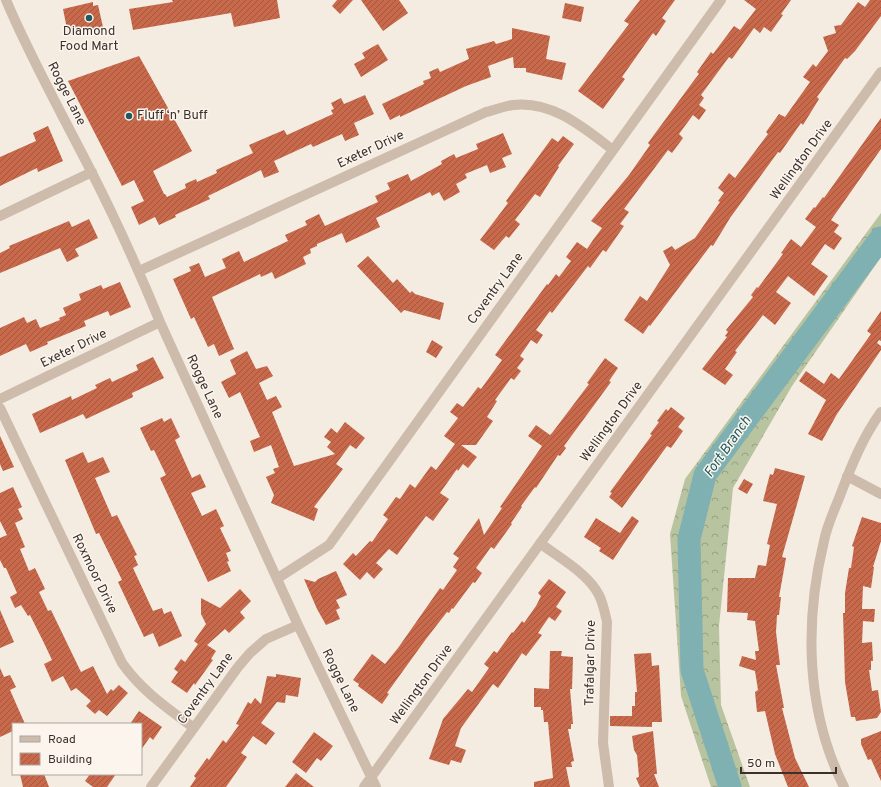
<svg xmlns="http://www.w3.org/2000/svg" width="881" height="787" font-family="Overpass,sans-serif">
<defs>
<pattern id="forest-crowns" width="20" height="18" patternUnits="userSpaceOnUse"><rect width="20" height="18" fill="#b8c4a0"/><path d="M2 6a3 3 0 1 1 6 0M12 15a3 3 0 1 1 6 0" fill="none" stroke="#97a083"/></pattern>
<pattern id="building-hatch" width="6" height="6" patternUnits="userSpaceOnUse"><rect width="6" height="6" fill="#c8694b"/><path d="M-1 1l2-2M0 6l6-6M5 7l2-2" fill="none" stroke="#a4573f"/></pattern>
</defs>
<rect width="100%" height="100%" fill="#f4ebe1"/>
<path fill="url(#forest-crowns)" d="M881 213V257L792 386 733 488 719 626 721 705 750 787H711L681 696 670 534 685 479Z"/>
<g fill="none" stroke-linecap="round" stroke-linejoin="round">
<path stroke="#7fb0b2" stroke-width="23" d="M730 787 692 670 689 539 705 475 881 238"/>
</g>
<path fill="url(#building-hatch)" d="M172 0H277L280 18 234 27 231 13 133 30 129 9 173 2Z
M337 0H353L340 14 332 6Z
M361 0H399L408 13 383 31Z
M640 0H675L662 18 666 21 656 36 653 33 622 77 625 79 603 109 578 91 629 24 624 21Z
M744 0H791L781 14 783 15 771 32 764 27 760 33 754 28 732 59 729 57 701 95 704 98 699 105 706 110 699 120 693 115 679 134 683 138 672 153 668 150 624 209 629 212 620 224 624 226 606 252 603 250 590 268 588 266 552 313 550 311 536 330 543 335 537 344 531 340 520 356 524 359 517 368 521 371 514 380 511 378 495 400 497 401 487 417 493 421 476 445H461L477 457 468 468 463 464 458 471 457 469 440 493 449 499 433 521 426 516 397 555 389 549 376 563 383 569 374 579 367 572 360 580 343 564 353 553 356 556 370 541 372 542 388 519 383 515 396 497 400 499 410 484 415 488 431 466 436 470 455 444 444 436 458 418 450 412 457 403 463 407 478 387 481 389 502 360 495 355 547 284 548 285 556 274 559 277 571 261 566 257 577 242 587 249 593 240 602 228 591 221 629 175 650 145 648 143 695 79 699 74 697 72 711 52 713 54 734 26 740 30 756 9Z
M870 0H881V16L855 51 847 59 845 58 817 97 819 99 803 125 801 123 780 153 778 152 730 218 713 246 711 245 650 326 649 325 643 334 624 320 640 296 647 301 670 265 663 251 672 246 675 250 695 238 720 202 718 201 724 193 718 188 729 173 735 178 768 134 766 132 779 114 785 117 810 82 803 77 813 64 816 67 828 51 823 37 836 33 834 26 841 25 858 2 865 7Z
M93 2V6L98 5 103 27 71 34 70 29H67L63 9Z
M565 3 584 7 581 22 562 18Z
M512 28 550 36 546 59 566 63 562 80 526 72V68H514L513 57 488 66 491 77 466 86 400 117V115L390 120 382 104 424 84 423 81 431 78 429 72 438 68 440 72 469 59 466 49 494 41 496 44 512 39Z
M378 44 388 60 361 77 354 64 365 58 362 53Z
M139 56 192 151 153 171 164 194H165L167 197 186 188 185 184 196 179 197 182 217 173 216 170 253 153 249 145 284 130 287 135 333 114 331 110 334 109 331 103 341 98 344 104 365 95 374 114 354 123 359 135 345 141 342 134 313 147 311 144 274 161 279 172 264 178 261 170 208 196 210 199 175 215 176 217 159 225 155 217 139 225 131 207 144 201 134 180 122 186 68 81Z
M881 118V149L831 220 839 225 834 232 842 238 834 250 825 244 811 264 828 276 814 296 788 276 776 292 791 303 775 325 763 315 735 351 737 352 725 369 733 375 725 385 702 369 727 337 725 336 728 332 726 330 753 297 751 295 757 287 758 288 783 254 781 253 791 239 801 247 816 227 805 219 814 207 815 208 823 197 824 198Z
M48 126 63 161 38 172 37 168 0 186V157L36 141 33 133Z
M503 133 512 154 502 158 506 167 490 173 487 165 465 174 467 178 456 184 460 192 444 201 439 192 432 196 430 192 376 218 380 227 346 243 342 233 317 244V246L310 249 311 253 303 257 306 264 275 279 272 272 261 277 260 274 212 297 234 349 219 356 214 344 208 347 194 317 191 319 173 279 191 271 189 267 199 263 205 277 226 268 222 259 239 251 244 262 288 241 285 235 307 225 305 221 319 214 325 226 378 202 375 196 390 189 387 183 408 174 411 181 442 164 441 161 454 154 456 158 478 149 476 144Z
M563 136 574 144 558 166 559 167 540 197 535 194 515 220 520 224 509 238 506 236 494 250 480 240 508 203 506 201 552 138 558 142Z
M89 219 98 238 75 249 79 256 67 262 60 248 0 273V253L10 248 9 246 69 221 72 227Z
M368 256 393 283 397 279 410 293 412 291 415 294 444 303 440 320 404 310 401 313 357 266Z
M120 282 131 307 110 316 108 311 84 321 86 326 47 342 48 344 30 352 26 344 0 356V328L24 317 27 323 36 319 40 328 60 320 59 318 66 315 63 308 81 300 79 294 101 285 103 289Z
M881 311V341L879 340 877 343 881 346V350L837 414 822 441 808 434 826 400 799 381 806 371 824 384 831 373 839 379 871 334 867 331Z
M432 340 443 347 436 358 426 352Z
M247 351 256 369 267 366 273 376 259 383 267 400 276 396 282 407 272 412 294 466 335 454 327 447 331 442 324 437 331 428 337 433 345 422 365 438 356 449 350 445 336 464 343 469 314 507 318 509 314 521 271 503 274 495 266 477 275 473 273 469 279 467 271 445 254 452 250 441 260 437 240 392 229 398 221 382 236 374 230 360Z
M153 357 164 378 132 393 133 397 86 419 83 414 40 433 32 414 71 396 72 400 97 388 95 385 110 378 112 382 138 370 136 365Z
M605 358 618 368 609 381 611 382 564 446 566 448 560 456 558 455 536 488 535 487 521 506 522 507 511 523 512 524 494 549 491 547 476 568 482 573 475 583 473 582 453 609 452 608 449 613 447 612 426 639 387 693 389 694 382 704 358 686 359 684 353 680 372 654 385 664 398 648 440 588 443 590 457 570 453 567 459 558 453 554 479 518 484 535 502 508 500 507 542 446 528 436 536 425 550 435 552 433 589 384 587 383Z
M671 407 685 418 678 427 683 431 671 448 667 446 622 508 609 497 612 493 610 492 652 435 650 434 659 422 657 421 666 409 668 411Z
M162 418 164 422 171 418 180 437 175 440 192 478 200 474 206 487 191 493 202 516 216 509 224 526 220 528 231 551 226 553 229 561 227 562 231 571 208 582 160 478 166 475 154 450 151 451 140 428Z
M0 436 14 467 3 471 0 464Z
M83 452 88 463 103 457 110 472 95 478 112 517 117 515 137 555 134 556 138 565 133 568 153 611 162 608 164 614 171 611 182 636 159 647 153 633 144 637 118 582 122 580 99 533 96 534 65 460Z
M775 468 805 476 782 557 786 558 779 597H781L779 615H777L776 632 780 665H776L784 708H782L795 758 809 787H788L775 754 765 711 757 712 755 692 758 690 755 671 739 666 742 656 756 660 755 651H759L755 621 747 620 748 613 727 612 728 578H755L758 565 766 566 770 545 767 544 777 504 763 501 770 474 773 475Z
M744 479 753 484 747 494 738 489Z
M13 487 22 507 18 509 23 519 15 523 25 547 20 549 29 571 35 568 45 589 39 592 48 611 51 610 81 672 93 666 107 694 111 689 113 691 119 685 128 693 107 716 99 710 95 714 86 706 91 701 76 688 71 691 63 676 52 682 44 664 52 660 44 643 30 615 28 616 21 605 15 608 10 597 17 593 6 568H4L0 560V538L7 535 0 521V493Z
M632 516 639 521 613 560 599 551 601 548 584 537 596 518 620 533Z
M862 517 881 523V541L873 567H874L871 588 863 586 862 609H875L874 622 863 621 862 643 872 642 873 661H871V670H869L872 691 878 690 881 712 877 718 856 721 855 717H851L845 682 843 613H845V593L849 568H851L854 547 852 546Z
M336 571 347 595 336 600 340 608 336 610 340 619 326 625 317 609 304 579 315 582 318 579Z
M549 579 566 592 556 607 562 611 555 621 549 617 538 633 542 635 526 656 522 653 498 688 493 684 461 728 455 746 466 750 461 763 451 760 449 765 429 759 443 719 468 689 472 692 489 668 484 664 494 651 497 653 512 632 513 633 522 621 524 623 536 606 541 596 538 593Z
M240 589 251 601 240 612 245 618 229 633 225 629 207 645 216 651 211 659 213 660 195 685 194 683 187 693 171 682 178 672 174 669 181 659 185 662 198 644 194 641 206 624 201 614V598L220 608Z
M0 610 14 642 0 648Z
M550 651H562L561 656 573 657 572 689H570L573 724H571V729H568L574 761 571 762 572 767H566L570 787H534V782L553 778 548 722H544L543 710H541V707H534V688L549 689Z
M651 653 652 666 659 665 662 722H652V727L610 726V716H632V706H635V692H637L634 654Z
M0 668 4 677 10 675 16 687 10 690 25 724H13V731L0 737Z
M276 674 301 678 298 697 286 695 285 703 277 702 261 723 275 733 266 745 253 736 241 753 247 757 226 787H190L196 778 194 776 207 758 209 760 223 740 226 743 239 725 236 724 248 702 251 704 255 698 261 704 267 676 276 677Z
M139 711 162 727 153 740 150 737 141 750V724H130Z
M653 731 657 774H654L659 787H640L636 778 639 777 637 755 634 750 632 736Z
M881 731V781L871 759 868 760 861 744V739Z
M314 732 333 746 321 761 317 758 306 773 292 762Z
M296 773 314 787H285Z
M20 774H44L49 787H23Z
M90 774H116L107 787H93L85 781Z"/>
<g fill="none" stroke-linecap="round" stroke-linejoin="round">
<path stroke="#cdbbac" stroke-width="10" d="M6 0C31 59 62 114 91 171 116 220 139 271 160 322L298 625 376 787
M0 216 92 172
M139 271 486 112C495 110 504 106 513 105 552 100 584 128 613 150
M0 399 160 322
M0 408 122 663C142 691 166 707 194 728
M847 476 881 494
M540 543C559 558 588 573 599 595 603 603 605 613 607 622L603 743 609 787
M278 578 329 545 721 0
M151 787 238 667 250 653 266 639 298 625
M364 787 881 72
M844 787C806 711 804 623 824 541 827 525 835 509 841 493 852 464 863 437 881 412"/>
</g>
<g fill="#1f5a5e" stroke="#fbf5ee" stroke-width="1.5">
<circle cx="89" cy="18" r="4"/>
<circle cx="129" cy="116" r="4"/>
</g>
<g text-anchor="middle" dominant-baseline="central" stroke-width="3" stroke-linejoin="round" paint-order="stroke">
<g font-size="13" fill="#3b302b" stroke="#fbf5ee">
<text x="89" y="32">Diamond<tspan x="89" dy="15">Food Mart</tspan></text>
<text x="137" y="116" text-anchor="start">Fluff ‘n’ Buff</text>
</g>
<g font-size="13" fill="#3b302b" stroke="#fbf5ee">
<text transform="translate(66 94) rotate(63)">Rogge Lane</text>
<text transform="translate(371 150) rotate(-25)">Exeter Drive</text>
<text transform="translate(802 160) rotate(-54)">Wellington Drive</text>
<text transform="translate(496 289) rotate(-54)">Coventry Lane</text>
<text transform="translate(74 349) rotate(-26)">Exeter Drive</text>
<text transform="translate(204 387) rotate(65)">Rogge Lane</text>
<text transform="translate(612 422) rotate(-54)">Wellington Drive</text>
<text transform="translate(94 574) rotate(64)">Roxmoor Drive</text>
<text transform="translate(591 663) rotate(-89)">Trafalgar Drive</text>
<text transform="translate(340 681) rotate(64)">Rogge Lane</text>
<text transform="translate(422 685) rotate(-54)">Wellington Drive</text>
<text transform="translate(206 689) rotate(-54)">Coventry Lane</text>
</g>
<g font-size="14" font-style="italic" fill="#1f5a5e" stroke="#fbf5ee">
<text transform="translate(728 447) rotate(-55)">Fort Branch</text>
</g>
</g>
<rect x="12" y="723" width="130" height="52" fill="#fbf5ee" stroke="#aea6a0"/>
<rect x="20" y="736" width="20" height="6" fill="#cdbbac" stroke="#aea6a0"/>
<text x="48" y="743" font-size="12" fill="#3b302b">Road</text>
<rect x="20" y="753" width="20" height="12" fill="url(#building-hatch)" stroke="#aea6a0"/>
<text x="48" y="763" font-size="12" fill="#3b302b">Building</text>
<path d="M741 767v6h95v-6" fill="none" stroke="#3b302b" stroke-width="2"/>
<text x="747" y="767" font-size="12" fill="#3b302b" stroke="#fbf5ee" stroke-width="3" paint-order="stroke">50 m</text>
</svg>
